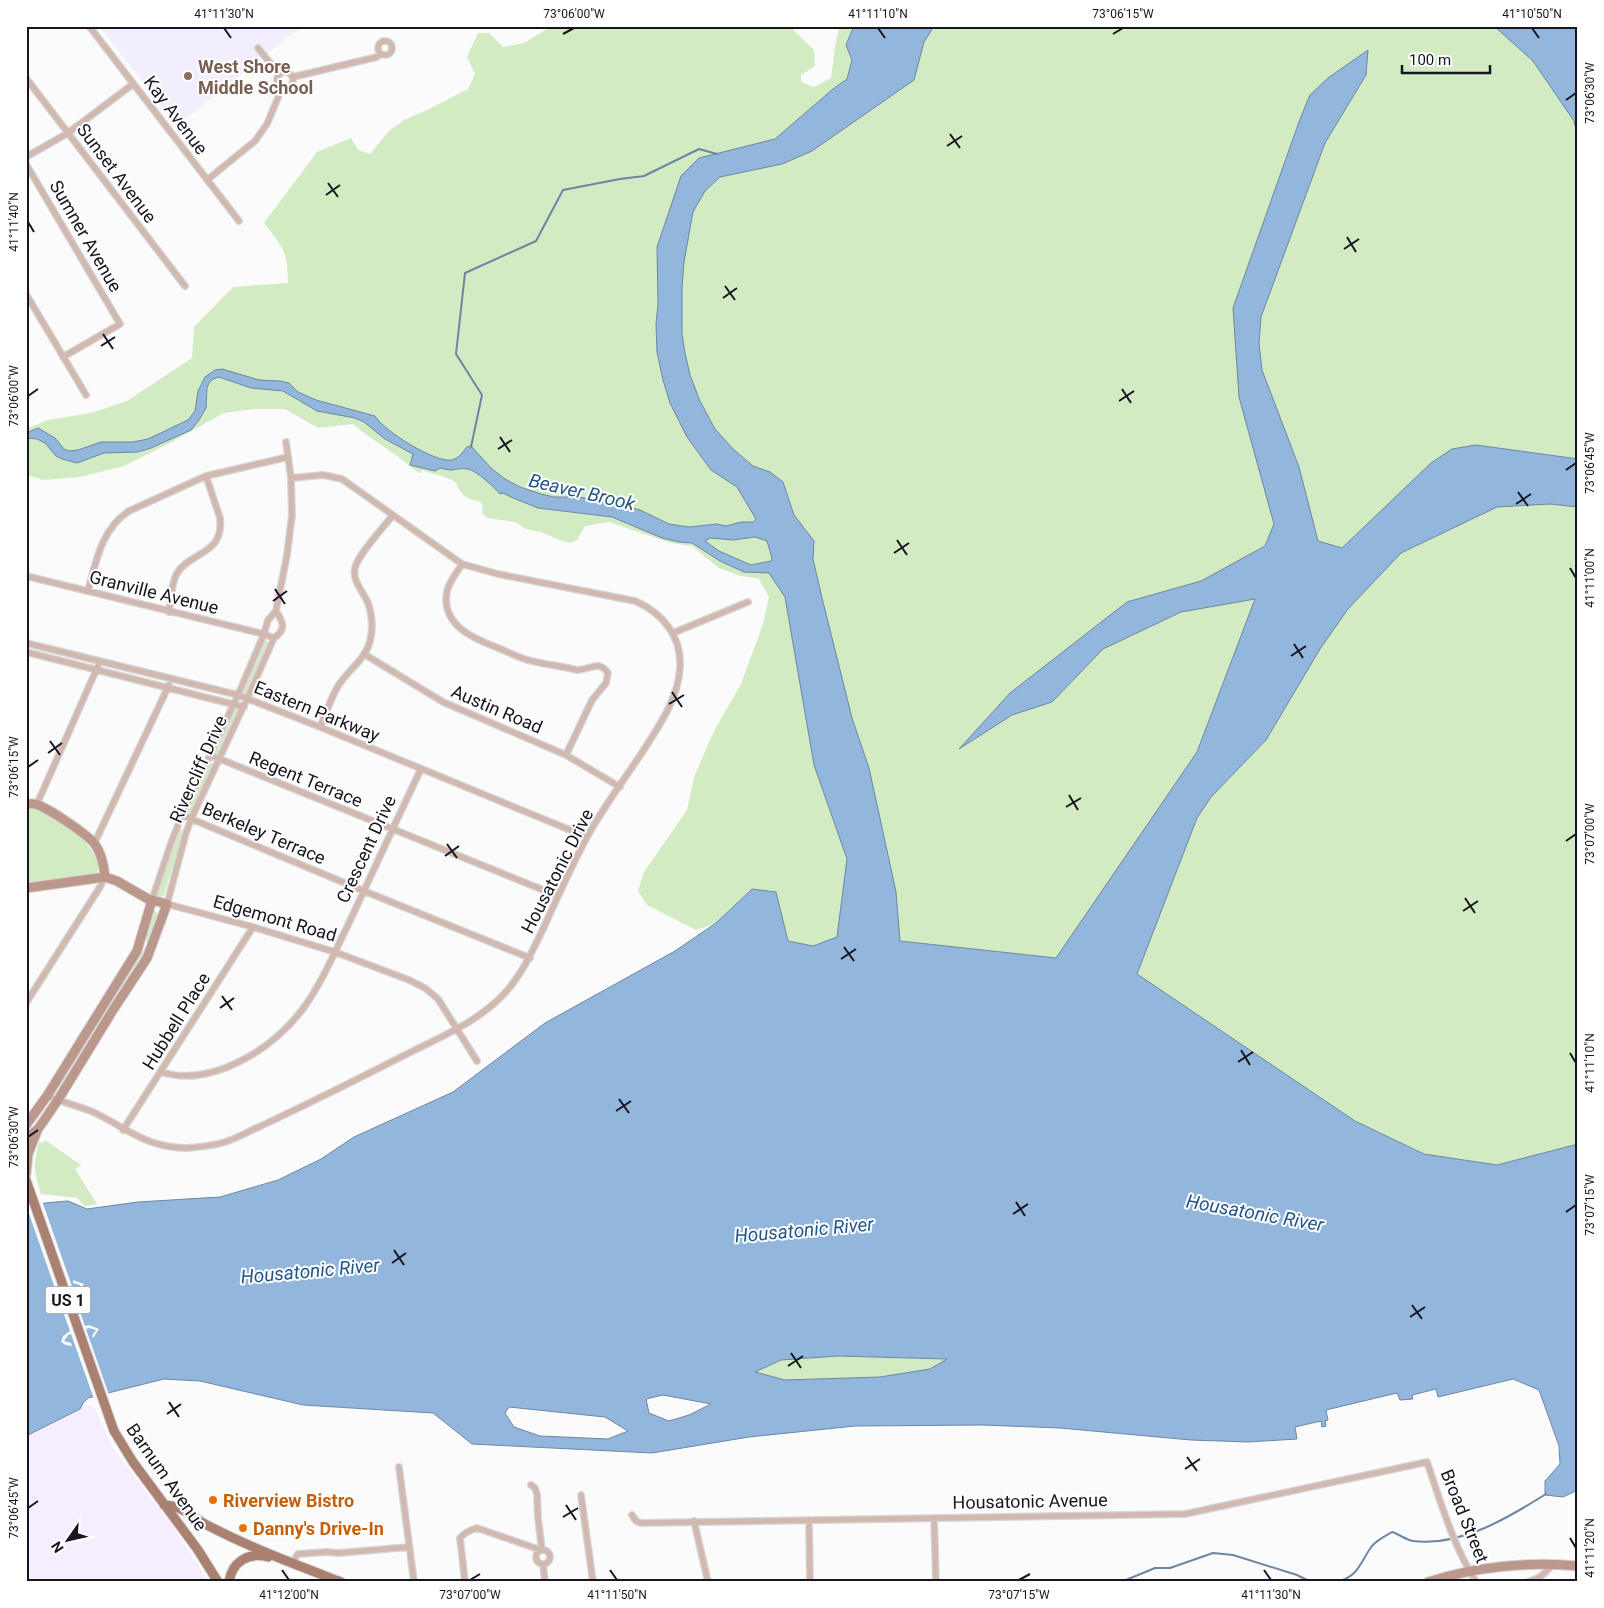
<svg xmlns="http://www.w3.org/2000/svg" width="1604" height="1608" font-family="Roboto,sans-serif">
<rect width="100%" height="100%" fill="#fbfbfb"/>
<path fill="#f6edfe" d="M83 1403 94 1407 113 1448 175 1530 209 1582H26V1436L80 1409Z"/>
<path fill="#f3eefe" d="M99 26H302L177 126Z"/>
<path fill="#d2ebc2" d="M552 26H789L814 50 815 66 801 75V82L814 87 831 78C834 60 834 43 840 26H1578V1144L1497 1165 1425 1154 1355 1121 1056 958 900 941 837 937 813 946 788 941 776 892 751 889 716 923 696 930 647 905 638 891 644 872 687 810 694 777 714 731 741 684 763 624 769 597 759 579 741 576 719 568 692 546 671 543 609 522 585 526 577 540 571 543 559 540 541 532 526 529 515 522 488 518 482 514 483 509 481 502C473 500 464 498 460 491 459 490 456 484 456 483 451 477 430 474 422 470L420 473C412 469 408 464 401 459 385 447 368 437 353 424L318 428 285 409H255L224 413 168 444 124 466 80 477 44 480 30 476 26 480V429L48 420 91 413 127 401 192 358 194 327 233 287 288 283C287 251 284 248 264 223L317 152 351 138 358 150 370 154 389 131 404 120 427 110 468 89 475 74 467 57 478 33H489L503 47 524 43Z
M267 640 269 645 247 693 243 695 242 692 265 641Z
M235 707 239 708 219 752 217 754 213 751Z
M210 762 213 764 190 814H188L187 811 208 764Z
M26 808C48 808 108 850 97 873L26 885Z
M180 829 183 830V833L164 895 159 898 157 894 170 853Z
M155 911 159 914 152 943 150 944 147 942 146 939 153 913Z
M145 948 147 949 57 1096 55 1095 53 1091Z
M45 1140 81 1165 75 1169 97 1204 85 1206 77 1198 41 1194C34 1173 33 1164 39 1142L43 1143Z
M838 1356 948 1359 930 1369 880 1377 785 1380 754 1372 781 1360Z"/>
<path fill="#92b6dc" stroke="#6d86a4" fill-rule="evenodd" d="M854 26H934L924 42 914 80 812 151 782 164 720 177 705 191 693 212 684 262 682 287V334L685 353 690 375 700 401 715 429 733 449 753 466 770 472 783 482 794 515 814 541 813 559 822 598 852 718 869 768 896 892 900 941 1056 958 1197 752 1255 599 1181 612 1103 649 1052 702 1012 715 959 749 1010 693 1127 602 1201 581 1265 546 1274 524 1239 397 1233 308 1300 119 1310 95 1328 78 1368 50 1366 75 1325 143 1261 317 1259 343 1262 370 1299 467 1318 541 1342 548 1431 463 1452 449 1476 445 1578 459V507L1550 504 1497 507 1401 553 1348 609 1320 649 1266 740 1211 797 1197 818 1137 974 1355 1121 1424 1154 1497 1165 1578 1144V1490L1563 1497 1545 1495V1481L1560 1464 1559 1446 1539 1390 1513 1379 1438 1397 1436 1389 1412 1395 1413 1399 1400 1400 1397 1393 1326 1410 1328 1420 1325 1421 1326 1426 1322 1427 1321 1421 1295 1427 1297 1439 1248 1442 1191 1440 1060 1428 982 1425 855 1426 749 1437 652 1453 472 1444 433 1413 303 1405 200 1381 164 1379 88 1398 83 1403 80 1409 26 1436V1208L45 1203 68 1201 87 1209 138 1202 220 1197 278 1180 321 1159 354 1137 453 1092 545 1023 675 951 716 923 752 889 776 892 788 941 813 946 837 937 847 859 814 765 785 597 769 573 744 572 720 561 692 543 679 542 662 538 612 517 538 508 513 498 503 493 500 494C494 487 477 471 468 469 462 468 457 469 452 470 448 470 444 469 440 468L435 471 410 465 413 454 385 439 364 422 355 418 317 411 283 391 251 388 219 377 213 379 209 383 207 388 206 408 199 420 191 430 151 448 138 452 104 453 77 463 62 459 56 456 45 443 37 439 28 438 26 433 38 428 55 438 64 449 69 451 78 450 101 442H133L148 439 188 420 195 411 198 391 205 377 215 370 222 369 259 380 280 381 289 383 298 392 316 400 375 416C384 431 435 463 452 460 459 458 463 452 467 447L471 446 492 469 505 479 520 487 541 494 554 497H578L609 502 640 510 669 524 689 527 717 524 726 526 741 522H753L756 519 737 487 711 470 687 437 670 403 663 380 657 352 656 324 658 304 657 247 681 176 699 158 775 139 833 89 847 79 852 60 846 45ZM755 537 767 541 772 558 771 561 751 565 719 551 705 541 710 538 733 540ZM838 1356 947 1359 930 1369 880 1377 785 1380 755 1372 781 1360ZM663 1395 711 1404 689 1415 669 1421 649 1413 646 1399ZM509 1407 605 1417 628 1431 608 1439 540 1436 514 1427 505 1413Z
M1494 26H1578V138L1574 121 1533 61Z"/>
<path fill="#fbfbfb" d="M42 1201 74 1292 76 1291 80 1285 73 1283V1280L84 1284 78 1293 74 1295 85 1326 89 1325 99 1329 93 1338 92 1336 96 1330 89 1328 86 1329 109 1395 94 1399 71 1334 68 1335 64 1341 71 1343 72 1346 66 1345 61 1342 63 1336 70 1331 59 1300H51L45 1297 48 1291 52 1288 53 1290 49 1296 55 1298 58 1297 26 1205Z"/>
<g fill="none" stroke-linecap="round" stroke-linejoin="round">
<path stroke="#6d86a4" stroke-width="2" d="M471 447 482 395 456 354 465 273 536 241 563 190 620 179 644 176 699 149 717 154
M1121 1582 1155 1568H1170L1213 1553 1233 1555 1297 1575 1311 1582
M1336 1582C1359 1577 1360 1562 1372 1546 1377 1540 1385 1536 1392 1532 1399 1534 1406 1540 1413 1541 1460 1547 1508 1518 1546 1494"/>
<g stroke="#d7d6d8" stroke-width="8">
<path id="street" d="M89 26 239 221
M378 48a7 7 0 1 1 14 0a7 7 0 1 1-14 0Z
M258 48 279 74
M277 80a8 8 0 1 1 16 0a8 8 0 1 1-16 0Z
M293 77 377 57 380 54
M26 78 185 286
M26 157 68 133 133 84
M26 164 120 324 63 357
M207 180 255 141 267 124 282 88
M26 294 86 395
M462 564C457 572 449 582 447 591 440 627 477 640 503 650 512 654 522 659 532 661 547 665 562 666 577 670 590 670 598 659 608 673L606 683 592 700 566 755
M26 576 264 634 274 638
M88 591C96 561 102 528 129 511L206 476 288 457
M276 611C284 623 286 630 274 638L247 699 191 819 186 833 167 904 253 927 335 952 409 980 425 988 438 999 477 1061
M169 612C171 600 171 584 177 573 191 551 224 555 220 518L206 476
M673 633 748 602
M26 643 238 695 320 727 587 837
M26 652 244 707
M364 654 443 702 566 755 620 787
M320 727C326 714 330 700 337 688 346 671 365 661 370 641 373 629 372 615 368 603 363 591 352 581 355 568 358 554 384 527 393 515
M210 755 558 896
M37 804 98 666
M182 815 364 891 530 958
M94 844 169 685
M152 900 171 843 182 815 238 695 264 634 268 620 276 611 287 555 292 515 291 478 286 442
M26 1003 100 887 105 877
M161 1072C212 1088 272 1049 302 1010 321 985 333 955 347 927 372 874 396 821 421 769
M47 1096C62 1102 79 1106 93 1112 127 1128 146 1148 187 1148 200 1147 213 1146 225 1142 238 1138 249 1131 261 1126 280 1117 299 1108 317 1099 350 1083 381 1067 413 1051 445 1035 478 1021 503 995 521 976 532 952 543 929 557 898 571 867 587 837 604 806 626 777 645 748 661 723 678 698 680 668 682 637 663 613 635 601L498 574 462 564 342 479 323 475 291 478
M123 1130 253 927
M399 1467 414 1582
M531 1485 535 1488 537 1494 538 1518 542 1550
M581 1495 593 1582
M632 1515 636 1521 641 1523 1185 1514 1427 1462C1441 1503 1453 1545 1476 1582
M934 1518 936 1582
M809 1520 810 1582
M694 1521 708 1582
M536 1557a7 7 0 1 1 14 0a7 7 0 1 1-14 0Z
M292 1563 298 1554 326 1552 339 1553 409 1547
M543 1564 545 1582
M465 1582 460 1538C465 1532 470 1530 477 1528L535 1548 540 1550
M1528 1582 1540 1577 1553 1565"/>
</g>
<g stroke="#d7d6d8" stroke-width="11">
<path id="secondary" d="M26 804C30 804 34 803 38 805 51 810 85 833 94 843 101 852 104 866 105 877
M26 888 105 877 117 881 148 899 167 904 147 958 113 1010 58 1100 38 1129 26 1139
M26 1125 47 1096 137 951 152 900
M26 1174 28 1154 37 1131
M1428 1582C1475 1567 1529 1561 1578 1566"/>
</g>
<g stroke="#d7d6d8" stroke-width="11">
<path id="primary" d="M26 1180 114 1431 133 1462 198 1550 218 1582
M164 1505C184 1506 192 1518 209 1526 251 1548 297 1565 341 1582
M229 1582C232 1561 249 1552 268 1557"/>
</g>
<use href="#street" stroke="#d1b9b0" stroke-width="5.5"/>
<use href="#secondary" stroke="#bb988b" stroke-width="9"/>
<use href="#primary" stroke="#aa8071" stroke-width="9"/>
</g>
<path fill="none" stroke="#181520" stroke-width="2" d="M224 28 231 38M878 28 885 38M1532 28 1539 38M563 34 574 28M1113 34 1123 28M1566 100 1576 93M950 134 960 148M947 146 962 136M328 183 338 197M326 195 340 185M28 222 34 232M1347 237 1356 252M1344 249 1359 239M725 286 735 300M723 298 737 288M103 334 113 349M101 346 115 337M1122 389 1131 403M28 396 38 389M1119 401 1134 391M500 437 510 452M498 449 512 440M1566 470 1576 463M1518 492 1528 506M1516 504 1531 494M897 540 907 555M894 553 909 543M1570 568 1576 578M275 589 285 604M273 601 287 591M1294 644 1303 658M1291 656 1306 646M672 692 682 707M669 704 684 695M50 741 60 755M48 753 62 743M28 767 38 760M1069 795 1078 810M1066 807 1081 798M1566 841 1576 834M447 844 457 858M445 856 459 846M1465 898 1475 913M1463 911 1478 901M844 947 854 961M841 959 856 949M222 996 232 1010M220 1008 234 998M1241 1050 1250 1065M1570 1053 1576 1063M1238 1062 1253 1052M619 1099 629 1113M616 1111 631 1101M28 1137 38 1130M1016 1202 1025 1216M1566 1212 1576 1205M1013 1214 1028 1204M394 1250 404 1265M392 1263 406 1253M1412 1305 1422 1319M1410 1317 1425 1307M791 1353 801 1368M788 1366 803 1356M169 1402 179 1417M167 1414 181 1404M1187 1457 1197 1471M1185 1469 1200 1459M566 1505 576 1520M28 1508 38 1501M563 1517 578 1508M1570 1538 1576 1548M282 1570 289 1580M610 1570 617 1580M1264 1570 1271 1580M470 1580 480 1574M1019 1580 1030 1574"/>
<circle fill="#8d6e63" stroke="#fff" stroke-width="2" cx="188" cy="76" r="5"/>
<g fill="#e8710a" stroke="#fff" stroke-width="2">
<circle cx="213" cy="1500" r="5"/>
<circle cx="243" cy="1528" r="5"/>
</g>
<g text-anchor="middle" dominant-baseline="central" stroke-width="4" stroke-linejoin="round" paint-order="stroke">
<rect fill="#fff" stroke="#5d5b63" stroke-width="1" x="45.5" y="1286.5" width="45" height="27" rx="4"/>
<g font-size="16" font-weight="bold" fill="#181520">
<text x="68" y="1300">US 1</text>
</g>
<g font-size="18" font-weight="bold" fill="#785e54" stroke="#fff" text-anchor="start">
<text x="198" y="66">West Shore<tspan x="198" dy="21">Middle School</tspan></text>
</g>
<g font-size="18" fill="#181520" stroke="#fff">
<text transform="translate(176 115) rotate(53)">Kay Avenue</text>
<text transform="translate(117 173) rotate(53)">Sunset Avenue</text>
<text transform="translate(86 236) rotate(60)">Sumner Avenue</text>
<text transform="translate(154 592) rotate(14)">Granville Avenue</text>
<text transform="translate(497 709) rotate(23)">Austin Road</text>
<text transform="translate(317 711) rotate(22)">Eastern Parkway</text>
<text transform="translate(198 769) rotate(-66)">Rivercliff Drive</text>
<text transform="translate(306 779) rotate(22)">Regent Terrace</text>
<text transform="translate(264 833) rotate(23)">Berkeley Terrace</text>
<text transform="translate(366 849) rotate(-65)">Crescent Drive</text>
<text transform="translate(557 871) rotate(-63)">Housatonic Drive</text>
<text transform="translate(275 918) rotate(16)">Edgemont Road</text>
<text transform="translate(176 1021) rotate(-58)">Hubbell Place</text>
<text transform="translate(167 1477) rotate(55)">Barnum Avenue</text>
<text transform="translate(1030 1501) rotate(-1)">Housatonic Avenue</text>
<text transform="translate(1465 1516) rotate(68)">Broad Street</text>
</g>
<g font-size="18" font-weight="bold" fill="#c56008" stroke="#fff" text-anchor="start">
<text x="223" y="1500">Riverview Bistro</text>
<text x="253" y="1528">Danny's Drive-In</text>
</g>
<g font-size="19" font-style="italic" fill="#235788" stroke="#fff">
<text transform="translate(582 492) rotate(13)">Beaver Brook</text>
<text transform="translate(1255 1213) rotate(10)">Housatonic River</text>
<text transform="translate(804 1230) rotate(-5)">Housatonic River</text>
<text transform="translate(310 1271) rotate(-5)">Housatonic River</text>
</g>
</g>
<rect width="1604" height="1608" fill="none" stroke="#ffffff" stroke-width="55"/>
<g transform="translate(68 1540) rotate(236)" stroke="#ffffff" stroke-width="4" paint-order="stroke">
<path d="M0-4L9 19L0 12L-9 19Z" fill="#181520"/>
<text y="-8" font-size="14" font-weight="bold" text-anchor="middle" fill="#181520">N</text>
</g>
<path d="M1402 65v8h88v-8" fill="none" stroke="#181520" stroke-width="2.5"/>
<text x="1409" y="65" font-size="15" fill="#181520" stroke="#ffffff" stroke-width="4" paint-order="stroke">100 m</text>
<rect x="28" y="28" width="1548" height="1552" fill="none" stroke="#181520" stroke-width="2"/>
<g font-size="12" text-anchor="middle" fill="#181520">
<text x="224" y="18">41°11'30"N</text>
<text x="574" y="18">73°06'00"W</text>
<text x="878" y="18">41°11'10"N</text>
<text x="1123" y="18">73°06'15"W</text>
<text x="1532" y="18">41°10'50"N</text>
<text transform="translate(1590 93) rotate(-90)" y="4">73°06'30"W</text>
<text transform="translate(14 222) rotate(-90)" y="4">41°11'40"N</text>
<text transform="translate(14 396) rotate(-90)" y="4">73°06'00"W</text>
<text transform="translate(1590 463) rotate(-90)" y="4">73°06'45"W</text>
<text transform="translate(1590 578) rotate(-90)" y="4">41°11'00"N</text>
<text transform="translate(14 767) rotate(-90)" y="4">73°06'15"W</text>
<text transform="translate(1590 834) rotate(-90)" y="4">73°07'00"W</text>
<text transform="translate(1590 1063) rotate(-90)" y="4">41°11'10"N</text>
<text transform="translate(14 1137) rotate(-90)" y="4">73°06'30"W</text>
<text transform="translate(1590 1205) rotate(-90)" y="4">73°07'15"W</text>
<text transform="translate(14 1508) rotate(-90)" y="4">73°06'45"W</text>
<text transform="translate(1590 1548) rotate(-90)" y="4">41°11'20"N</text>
<text x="289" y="1599">41°12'00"N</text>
<text x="470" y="1599">73°07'00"W</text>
<text x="617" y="1599">41°11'50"N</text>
<text x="1019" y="1599">73°07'15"W</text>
<text x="1271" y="1599">41°11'30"N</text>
</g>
</svg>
